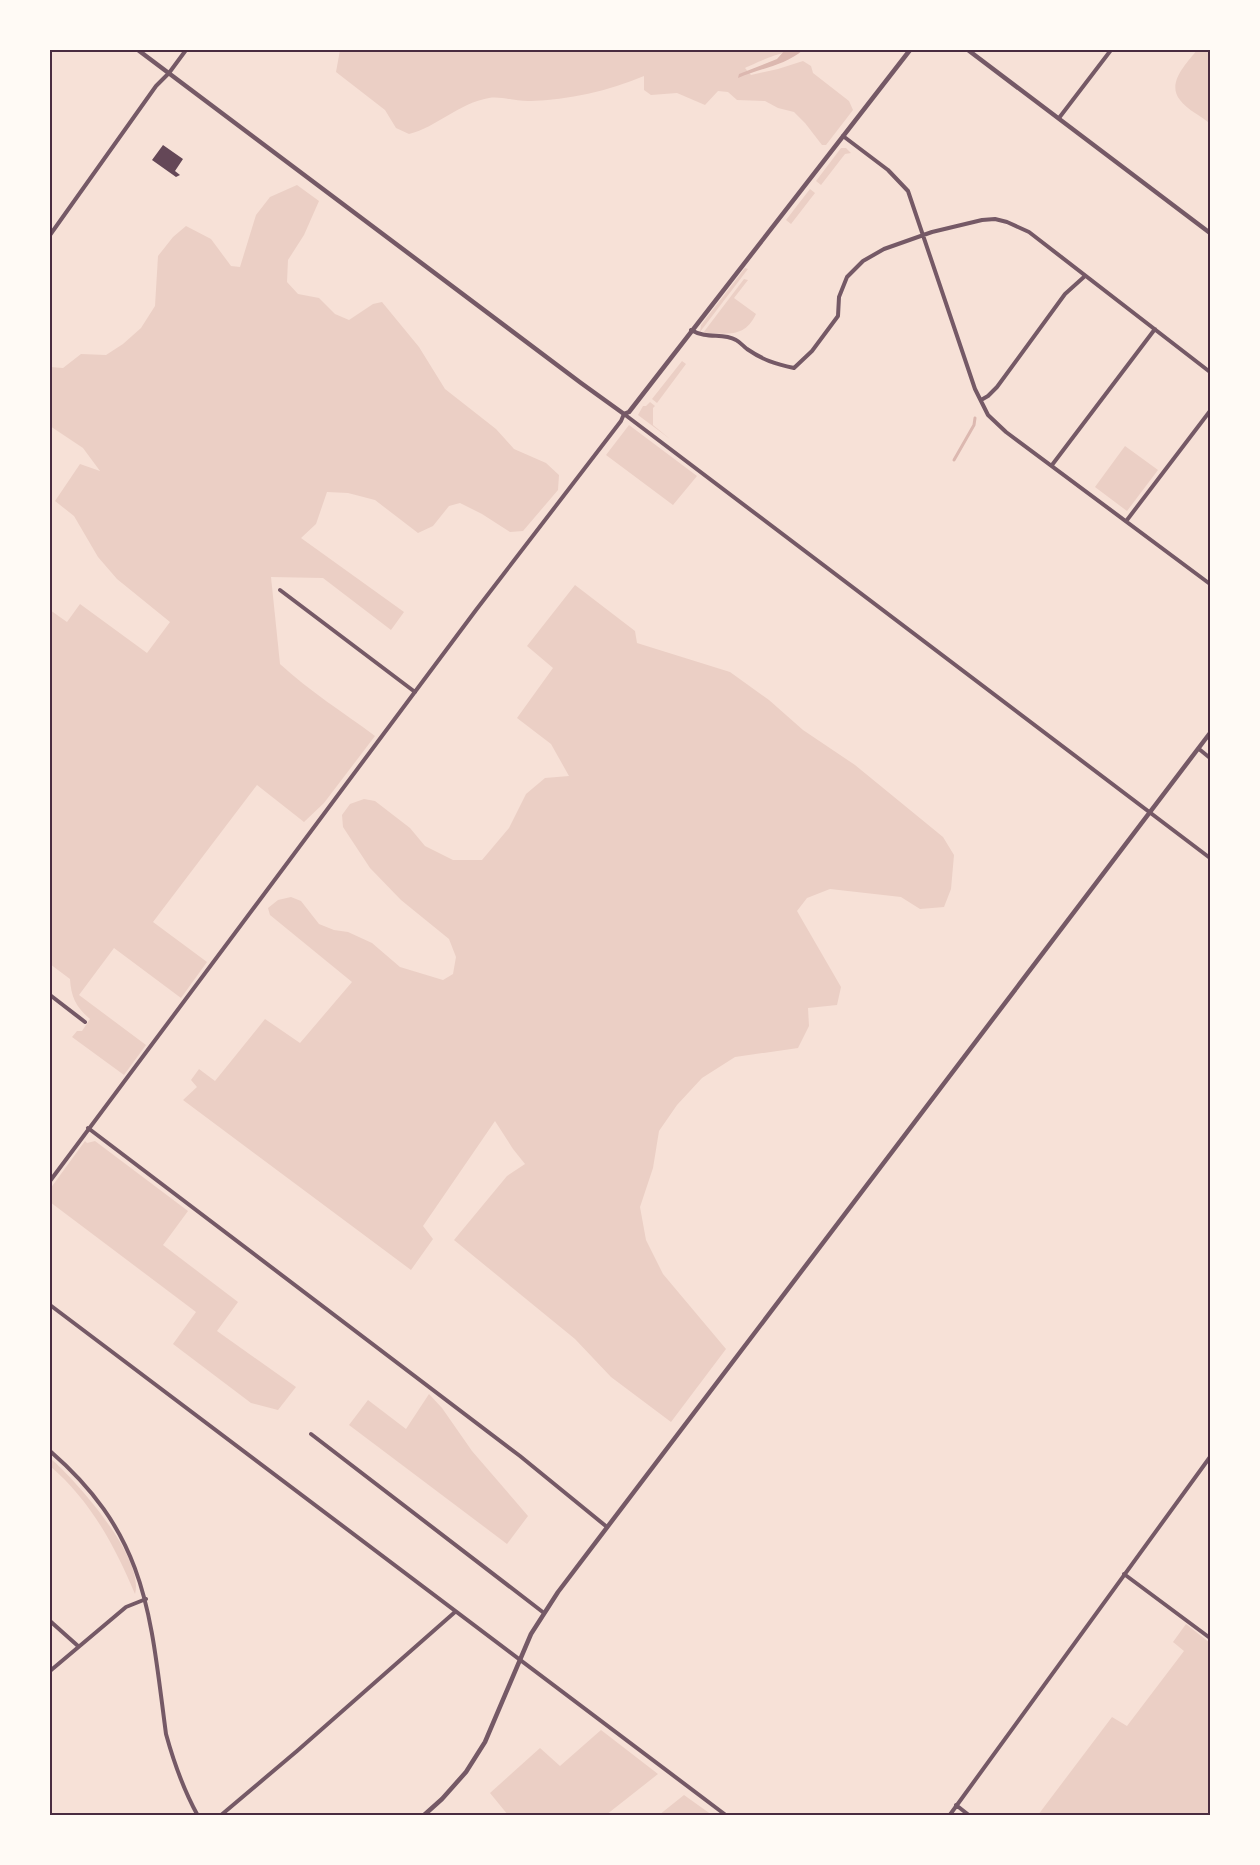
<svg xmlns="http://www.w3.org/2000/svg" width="1260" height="1865" font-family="Inter,sans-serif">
<rect width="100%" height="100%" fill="#f7e1d7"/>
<path fill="#ebcfc5" d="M340 50H785L784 53C775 54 754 64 745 68L751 75 778 69 803 61 811 66 813 73 849 101 853 110 826 145H822L805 123 794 112 778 108 765 101 737 100 728 92 718 91 705 105 677 93 651 95 644 90V76C609 91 568 100 531 101 517 102 502 96 489 98 459 103 437 127 409 134L396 128 385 110 336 72Z
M1197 50H1210V124C1202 116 1187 110 1180 100 1166 83 1187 63 1197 50Z
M841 148H846L851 153 845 154 821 185 816 181Z
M297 185 319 201 304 235 288 260 287 282 298 294 319 298 335 314 349 320 373 304 382 302 419 347 445 389 496 429 514 449 546 463 559 475 558 490 523 531 510 532 482 514 460 503 449 506 433 526 418 533 375 500 348 493 327 492 316 524 301 538 404 612 391 630 323 578 271 577 280 664C309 691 343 712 375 736L324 803 304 822 257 785 153 922 207 962 181 998 114 948 79 995 146 1045 124 1075 72 1037 77 1031H82L90 1019C76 1007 71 997 70 979L50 964V610L67 622 80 604 147 653 170 622 117 579 98 557 74 516 55 501 80 464 100 471 83 448 50 426V367L63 368 81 354 106 355 123 344 141 328 155 306 158 256 173 237 186 226 211 239 231 266 240 267 256 215 270 197Z
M810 189 815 193 791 224 786 220Z
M745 268 748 269 700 332 701 325Z
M744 279 748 280 734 298 756 314C744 339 727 333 703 333Z
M682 361 686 364 657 403 652 399Z
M650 402 655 406 653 408V425L670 439 638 415 643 406H646Z
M629 425 697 476 673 505 606 455Z
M1125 446 1158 470 1127 511 1095 487Z
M575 585 635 631 637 643 730 672 769 700 803 730 855 765 943 837 954 855 951 889 944 907 920 909 901 897 830 889 807 898 797 911 841 987 837 1005 808 1008 809 1026 798 1048 735 1057 702 1078 677 1105 659 1131 653 1168 640 1207 646 1240 663 1274 726 1349 671 1422 611 1377 575 1339 454 1240 507 1176 525 1164 513 1149 495 1121 423 1226 433 1239 411 1270 183 1100 197 1087 191 1080 199 1069 215 1081 265 1019 300 1043 352 982 270 915 268 908 278 900 291 897 301 901 319 924 334 930 348 932 372 943 400 967 443 980 453 974 456 957 449 939 401 900 370 868 343 827 342 815 350 804 364 799 375 801 410 828 425 846 453 860H482L509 828 526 794 545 778 569 776 551 744 517 718 553 668 527 646Z
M85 1141 87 1143 95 1141 188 1211 163 1245 238 1302 217 1331 296 1387 278 1410 251 1403 173 1344 196 1312 50 1202V1189Z
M429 1394 442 1408 472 1451 528 1516 507 1544 349 1425 368 1400 406 1429Z
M50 1458C76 1480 145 1558 135 1594 115 1546 90 1500 50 1466Z
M1186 1624 1210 1643V1815H1038L1112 1717 1127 1726 1184 1651 1173 1642Z
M601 1730 658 1774 606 1815H508L490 1793 540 1748 560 1766Z
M684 1795 712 1815H659Z"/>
<path fill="#dcb8b0" d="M785 50H803C784 66 761 68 738 78L739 74 777 59Z"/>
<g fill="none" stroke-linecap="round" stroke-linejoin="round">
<path stroke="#dcb8b0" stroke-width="3" d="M954 460 974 425 975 418"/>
</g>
<path fill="#644757" d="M163 145 183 159 175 171 180 175 176 177 152 160Z"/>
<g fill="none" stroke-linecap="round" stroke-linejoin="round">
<path stroke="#755966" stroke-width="4" d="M1059 118 1111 50
M843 136 888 170 908 191 975 389 988 415 1006 432 1210 584
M50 235 156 86 169 73 186 50
M691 330C708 340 722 332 736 340 740 342 743 346 747 349 763 360 775 364 794 368L812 351 838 316 839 297 847 277 863 261 884 249 932 232 982 220 995 219 1007 222 1029 232 1210 372
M981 400 988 396 997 387 1065 294 1085 276
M1052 465 1155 329
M1127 520 1210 411
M280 590 415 692
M1199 749 1210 758
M50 995 85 1022
M88 1128 520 1456 607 1527
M50 1181 476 610 621 421 624 414 1210 858
M50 1305 727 1816
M311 1434 544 1613
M50 1451C148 1536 150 1614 166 1734 174 1763 183 1789 198 1816
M1124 1574 1210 1638
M50 1621 78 1646
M50 1671 126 1607 146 1599
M956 1805 970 1816
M220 1816 297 1751 455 1612
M949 1816 1210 1457"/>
<path stroke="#755966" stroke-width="4.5" d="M138 50 581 383 624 414 629 412 910 50
M968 50 1210 233
M423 1816 442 1799 466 1772 485 1742 531 1634 558 1592 1210 733"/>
</g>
<rect width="1260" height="1865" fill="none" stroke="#fffaf5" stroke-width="102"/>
<rect x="51" y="51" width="1158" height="1763" fill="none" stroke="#4a2c40" stroke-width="2"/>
</svg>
